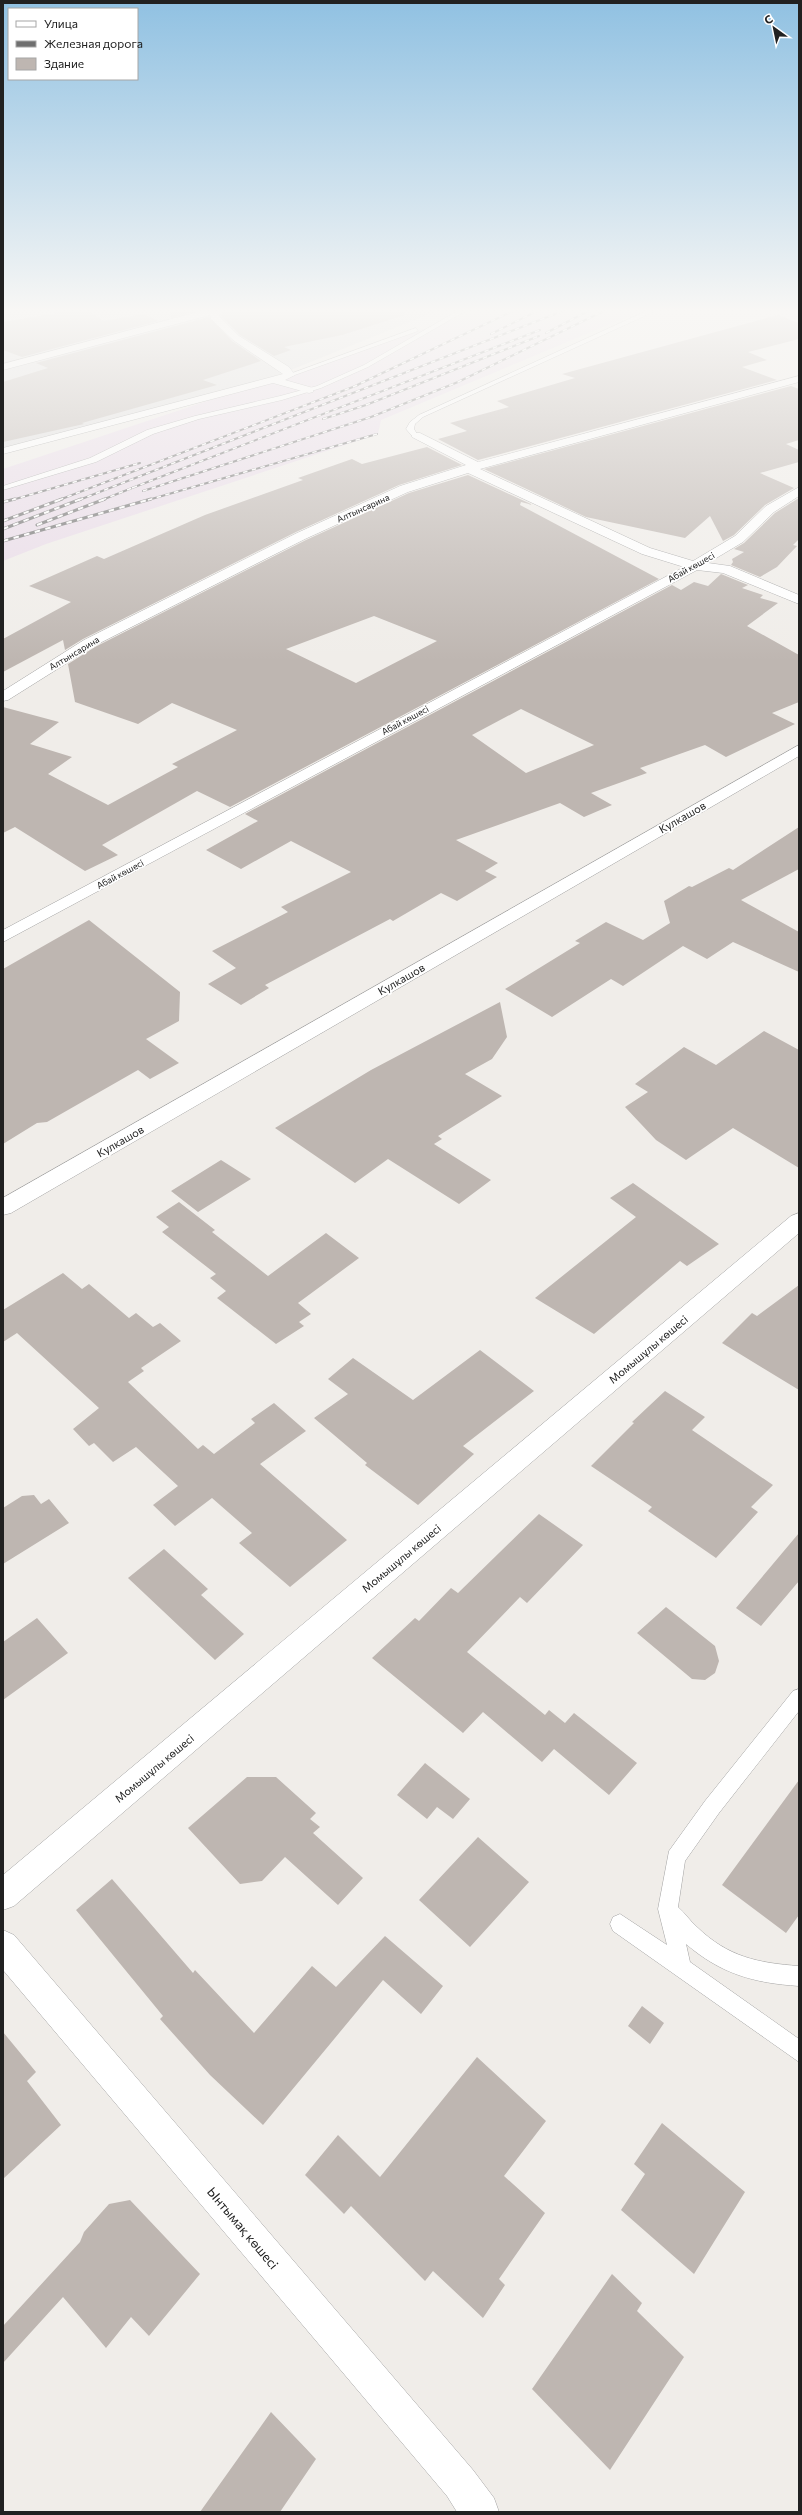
<svg xmlns="http://www.w3.org/2000/svg" width="802" height="2515" font-family="Commissioner,sans-serif">
<rect width="100%" height="100%" fill="#f0ede9"/>
<path fill="#dfdede" d="M3 309H442L256 384 3 450Z"/>
<path fill="#e9dbe8" d="M484 309H646L381 420 378 434 46 544 3 561V469Z"/>
<path fill="#beb6b1" fill-rule="evenodd" d="M172 309H202L171 318Z
M227 309H404L405 315 342 335 284 347 291 350 274 356 240 335 221 316Z
M74 310 78 312 88 311 104 321 144 314 158 321 22 357 3 350V322Z
M778 315 799 323V339L748 352 767 360 742 367 777 380 478 460 438 439 467 431 450 423 509 407 497 401 575 378 562 374Z
M209 317 232 341 261 361 203 380 217 385 82 423 84 424 3 442V382L48 368 36 363Z
M791 386 799 389V440L786 444 799 450V462L760 473 794 488 765 505 734 535 723 541 710 516 685 538 586 517 484 469Z
M427 447 462 465 399 485 296 532 83 639 65 650 63 640 3 672V639L71 602 29 586 97 556 104 559 205 515 303 480 298 478 352 459 362 464Z
M468 475 533 505 521 502 520 505 659 579 230 807 197 791 102 845 118 855 85 871 15 827 3 833V707L59 722 30 744 72 757 48 774 108 805 178 767 172 764 237 730 172 703 138 724 75 702 68 664 95 647 306 540 409 493ZM374 616 437 641 356 683 286 649Z
M799 498V539L793 545 797 546 777 567 760 577 731 565 733 562 732 559 744 552 734 549 744 543 775 513Z
M721 574 748 585 742 588 763 595 760 598 778 603 747 626 799 655V702L772 713 795 724 726 757 705 745 640 768 647 773 591 793 612 805 584 817 560 803 456 840 498 863 485 871 497 877 457 901 441 893 393 921 390 919 265 985 269 988 241 1005 208 984 236 968 212 951 288 912 281 907 351 872 291 841 241 869 206 850 258 821 245 814 672 585 681 590 694 582 708 586ZM521 709 594 745 526 773 472 735Z
M799 827V869L741 900 799 932V972L733 942 707 959 683 946 623 986 611 979 552 1017 505 989 580 943 575 941 606 922 643 940 670 923 664 901 689 886 692 887 729 868 733 870Z
M89 920 180 992 179 1021 146 1039 179 1063 150 1079 138 1070 47 1122 37 1123 3 1144V969Z
M500 1002 507 1037 492 1059 465 1074 502 1096 438 1136 442 1139 434 1144 491 1180 459 1204 388 1159 355 1183 275 1128 371 1070Z
M764 1031 799 1050V1168L733 1128 686 1160 656 1140 625 1107 648 1092 635 1084 684 1047 716 1065Z
M221 1160 251 1179 198 1212 171 1191Z
M633 1183 719 1244 687 1266 680 1261 594 1334 535 1298 636 1217 610 1198Z
M179 1202 215 1230 212 1232 268 1276 326 1233 359 1258 298 1303 311 1314 299 1322 304 1326 276 1344 217 1298 226 1291 210 1278 216 1274 162 1232 169 1227 156 1217Z
M63 1273 82 1289 89 1284 129 1318 136 1313 153 1327 160 1323 181 1341 141 1368 144 1371 128 1382 198 1449 203 1445 214 1454 255 1423 251 1419 274 1403 306 1431 260 1464 347 1540 290 1587 239 1543 252 1533 212 1498 175 1526 153 1505 178 1486 136 1447 113 1462 94 1443 89 1446 73 1429 99 1408 17 1333 3 1342V1310Z
M799 1285V1390L722 1343 752 1313 757 1316Z
M480 1350 534 1391 463 1446 474 1454 418 1505 365 1465 367 1463 314 1418 348 1394 328 1379 353 1358 413 1400Z
M665 1391 705 1417 692 1430 773 1485 751 1507 758 1512 716 1558 648 1511 652 1507 591 1466 634 1423 632 1422Z
M34 1495 41 1504 49 1499 69 1523 3 1564V1508L22 1496Z
M539 1514 583 1545 527 1603 520 1597 467 1652 545 1715 549 1710 565 1723 574 1713 637 1763 609 1795 554 1749 542 1762 483 1712 463 1733 372 1658 415 1618 419 1621 451 1588 458 1593Z
M799 1533V1581L761 1626 736 1608Z
M164 1549 208 1589 201 1595 244 1634 215 1660 128 1578Z
M666 1607 715 1646 719 1661 715 1673 705 1680 692 1679 637 1633Z
M37 1618 68 1653 3 1700V1642Z
M425 1763 470 1799 453 1819 437 1807 427 1819 397 1795Z
M247 1777H276L316 1813 310 1819 320 1827 313 1833 363 1878 338 1905 285 1857 262 1881 240 1884 188 1828Z
M799 1780V1915L786 1933 722 1885Z
M478 1837 529 1882 470 1947 419 1900Z
M112 1879 193 1973 195 1970 254 2033 312 1966 336 1987 385 1936 443 1986 421 2014 383 1980 263 2125 210 2075 160 2019 163 2016 76 1910Z
M642 2006 664 2023 650 2044 628 2026Z
M3 2032 36 2072 27 2081 61 2125 3 2179Z
M477 2057 546 2121 504 2176 545 2213 499 2279 505 2285 483 2318 433 2271 425 2281 351 2206 344 2214 305 2175 338 2135 380 2177Z
M662 2123 745 2192 694 2274 621 2210 645 2174 634 2164Z
M130 2200 200 2274 149 2336 131 2317 106 2348 63 2297 3 2363V2326L80 2242 84 2232 109 2204Z
M612 2274 642 2303 637 2311 684 2357 610 2470 532 2389Z
M271 2412 316 2459 280 2512H200Z"/>
<g fill="none" stroke-linecap="round" stroke-linejoin="round">
<g stroke="#a2a2a2" stroke-width="1">
<path id="lane" d="M461 309H469L368 367 321 388 282 400 199 419 153 434 96 462 3 490V486L90 458 147 430 195 416 280 396 317 386 364 365Z
M651 309H660L423 417 415 424 414 429 419 437H413L406 429 410 422 419 415Z
M416 328 418 331 292 376 287 375Z
M799 1689V1711L719 1813 685 1861 678 1907C685 1913 690 1921 697 1927 728 1957 758 1963 799 1966V1986C754 1983 721 1974 686 1944L690 1962 799 2039V2062L613 1931 610 1924 613 1917 620 1914 667 1945 658 1909 669 1851 705 1801 793 1691Z"/>
</g>
<g stroke="#a2a2a2" stroke-width="1">
<path id="street" d="M209 309H226L221 312 219 316 239 336 289 367 295 375 285 380 313 388V392L309 393 273 383 3 454V448L283 374 233 340 211 319 210 315 3 370V364Z
M799 376V382L480 469 650 548 693 561 735 536 766 506 799 487V496L774 512 743 542 708 563 730 566 799 595V604L723 573 697 570 3 942V930L684 567 642 554 468 473 408 492 305 539 94 646 8 700 3 701V691L84 640 297 533 400 486 466 465 412 437V433H420L478 462Z
M799 745V756L11 1213 3 1215V1198Z
M799 1213V1233L14 1906 3 1910V1875L791 1216Z
M3 1930 14 1935 473 2470 494 2498 499 2512H457L447 2496 3 1970Z"/>
</g>
<use href="#lane" fill="#fff" fill-rule="evenodd"/>
<use href="#street" fill="#fff" fill-rule="evenodd"/>
<g stroke="#6f6f6f" stroke-width="2">
<path id="rail-far1" d="M546 333 592 309
M491 334 541 309
M353 387 517 309
M323 419 366 405 539 336
M132 488 540 330
M143 491 371 417 458 382 608 309
M12 500 140 463
M59 500 358 385
M79 500 568 309
M102 500 137 486
M148 500 377 434"/>
</g>
<g stroke="#6f6f6f" stroke-width="3">
<path id="rail" d="M3 502 15 499
M3 521 62 499
M37 525 105 499
M3 529 81 499
M3 541 151 499"/>
</g>
<use href="#rail-far1" stroke="#fff" stroke-width="1.5" stroke-dasharray="4.5" stroke-linecap="butt"/>
<use href="#rail" stroke="#fff" stroke-width="2" stroke-dasharray="5.5" stroke-linecap="butt"/>
</g>
<linearGradient id="sky" x2="0" y2="1"><stop stop-color="#90c1e2"/><stop offset="0.47" stop-color="#f8f7f5"/><stop offset="1" stop-color="#f8f7f5" stop-opacity="0"/></linearGradient>
<rect width="802" height="661" fill="url(#sky)"/>
<g text-anchor="middle" dominant-baseline="central" stroke-width="3.5" stroke-linejoin="round" paint-order="stroke">
<g font-size="9" fill="#212121" stroke="#fff">
<text transform="translate(363 508) rotate(-24)">Алтынсарина</text>
<text transform="translate(691 567) rotate(-29)">Абай көшесі</text>
<text transform="translate(74 653) rotate(-31)">Алтынсарина</text>
<text transform="translate(405 720) rotate(-28)">Абай көшесі</text>
<text transform="translate(120 874) rotate(-28)">Абай көшесі</text>
</g>
<g font-size="11" fill="#212121" stroke="#fff">
<text transform="translate(682 817) rotate(-30)">Кулкашов</text>
<text transform="translate(401 979) rotate(-30)">Кулкашов</text>
<text transform="translate(120 1141) rotate(-30)">Кулкашов</text>
<text transform="translate(648 1349) rotate(-40)">Момышұлы көшесі</text>
<text transform="translate(401 1558) rotate(-40)">Момышұлы көшесі</text>
<text transform="translate(154 1768) rotate(-40)">Момышұлы көшесі</text>
</g>
<g font-size="13" fill="#212121" stroke="#fff">
<text transform="translate(243 2228) rotate(50)">Ынтымақ көшесі</text>
</g>
</g>
<rect width="802" height="2515" fill="none" stroke="#212121" stroke-width="8"/>
<rect x="8" y="8" width="130" height="72" fill="#ffffff" stroke="#a6a6a6"/>
<rect x="16" y="21" width="20" height="6" fill="#ffffff" stroke="#a6a6a6"/>
<text x="44" y="28" font-size="12" fill="#212121">Улица</text>
<rect x="16" y="41" width="20" height="6" fill="#6f6f6f" stroke="#a6a6a6"/>
<text x="44" y="48" font-size="12" fill="#212121">Железная дорога</text>
<rect x="16" y="58" width="20" height="12" fill="#beb6b1" stroke="#a6a6a6"/>
<text x="44" y="68" font-size="12" fill="#212121">Здание</text>
<g transform="translate(774 28) rotate(327)" stroke="#ffffff" stroke-width="3" paint-order="stroke">
<path d="M0-3L7 15L0 10L-7 15Z" fill="#212121"/>
<text y="-6" font-size="11" font-weight="bold" text-anchor="middle" fill="#212121">С</text>
</g>
</svg>
